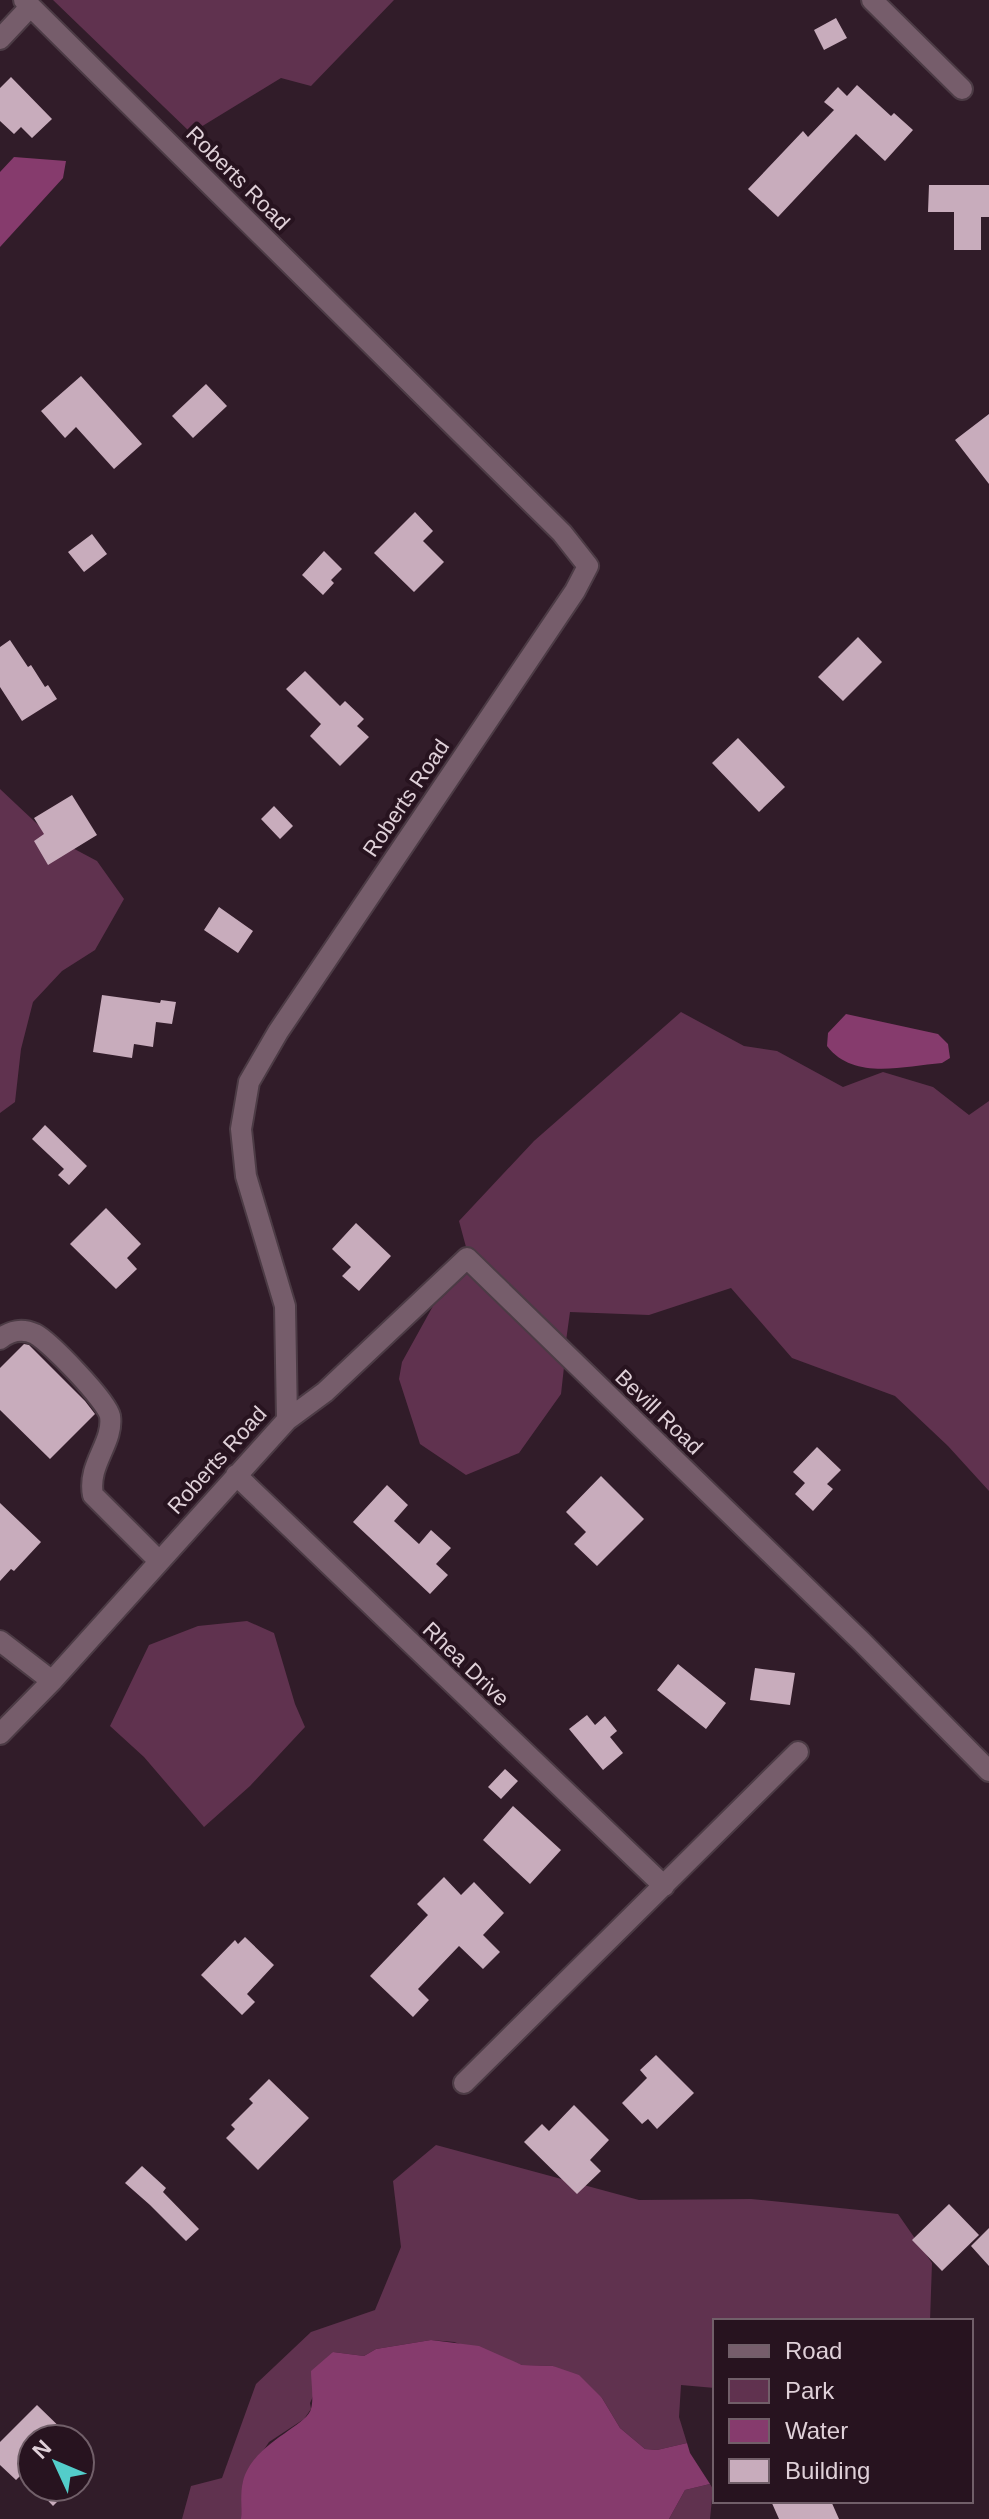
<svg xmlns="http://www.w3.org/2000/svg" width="989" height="2519" font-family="Arial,sans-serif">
<rect width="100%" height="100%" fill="#311c29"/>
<path fill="#60324f" d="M53 0H394L311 86 281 78 191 133Z
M0 789 50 836 97 861 124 899 95 950 62 971 33 1002 21 1049 15 1102 0 1113Z
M681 1012 744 1046 777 1051 843 1087 883 1072 933 1087 969 1115 989 1101V1491L948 1446 895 1396 792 1358 731 1288 649 1315 570 1312 566 1341 474 1251 464 1250 466 1247 459 1221 534 1141Z
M468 1273 564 1367 561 1394 519 1453 466 1475 420 1444 399 1379 402 1362 433 1306Z
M247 1621 274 1633 295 1704 305 1727 250 1786 204 1827 144 1757 110 1726 149 1645 198 1626Z
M436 2145 639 2200 751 2199 898 2214 932 2263 930 2321H715V2388L681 2385 679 2417 687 2443 657 2450 645 2449 620 2428 602 2398 553 2366 522 2365 454 2342 431 2340 376 2349 364 2356 333 2352 310 2403 311 2409 304 2419 269 2442 243 2481 241 2519H182L191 2486 222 2478 256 2384 311 2332 375 2310 401 2247 393 2181Z
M710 2484 713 2489 710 2519H669L685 2490Z"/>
<path fill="#863b6d" d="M14 157 66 161 63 178 0 247V172Z
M846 1014 938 1034 948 1044 950 1058 942 1063C903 1066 854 1081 827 1046L828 1033Z
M431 2340 479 2346 522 2365 553 2366 579 2375 602 2398 620 2428 645 2449 657 2450 687 2443 690 2453 710 2484 685 2490 669 2519H241C242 2507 240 2493 243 2481 253 2443 307 2426 311 2409 314 2399 311 2382 311 2371L333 2352 364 2356 376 2349Z"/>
<path fill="#c8acbc" d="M836 18 847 38 824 50 814 30Z
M11 77 52 119 32 138 21 127 14 134 0 121V88Z
M857 85 891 116 894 113 913 130 885 161 856 134 778 217 748 189 803 131 808 137 834 110 824 102 838 87 847 96Z
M929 185H989V217H981V250H954V212H928Z
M81 376 142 444 114 469 76 427 65 438 41 411Z
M206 384 227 406 193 438 172 416Z
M989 414V484L955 440Z
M415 512 433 531 423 541 444 562 414 592 374 553Z
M92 534 107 554 84 572 68 552Z
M324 551 342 569 331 580 334 583 323 595 302 575Z
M858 637 882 662 843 701 818 677Z
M10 640 28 667 31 665 45 687 48 685 57 699 22 721 0 687V647Z
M305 671 340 706 345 701 364 719 357 726 369 737 340 766 310 736 321 724 286 689Z
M738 738 785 787 759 812 712 763Z
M72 795 97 835 48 865 34 841 44 834 34 818Z
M274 806 293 826 280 839 261 819Z
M219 907 253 931 238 953 204 930Z
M102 995 160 1003 161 1000 176 1002 172 1024 156 1022 153 1047 134 1044 132 1058 93 1052Z
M45 1125 87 1166 69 1185 58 1175 64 1169 32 1139Z
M106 1208 141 1244 127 1258 137 1269 116 1289 70 1244Z
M356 1223 391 1256 359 1291 342 1276 351 1267 332 1249Z
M24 1344 29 1345 85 1401 95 1414 50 1459 0 1410V1368Z
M817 1447 841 1470 827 1484 833 1489 813 1511 795 1494 805 1483 793 1472Z
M601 1476 644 1519 597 1566 574 1544 586 1532 566 1512Z
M387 1485 408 1505 394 1521 419 1544 431 1530 451 1548 436 1564 448 1575 430 1594 353 1522Z
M0 1503 41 1542 14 1571 11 1569 0 1581Z
M678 1664 726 1703 706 1729 657 1690Z
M755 1668 795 1673 790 1705 750 1700Z
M587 1715 595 1725 605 1716 617 1731 610 1737 623 1753 603 1770 569 1729Z
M505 1769 518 1781 501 1799 488 1787Z
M513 1806 561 1850 530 1884 483 1840Z
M444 1877 461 1895 474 1882 504 1913 483 1935 500 1952 483 1969 459 1946 418 1989 429 2000 413 2017 370 1976 428 1915 417 1904Z
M245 1937 274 1965 247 1994 255 2002 242 2015 201 1975 235 1940 238 1944Z
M656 2055 694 2093 657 2129 648 2119 642 2124 622 2103 647 2078 640 2070Z
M269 2079 309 2118 258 2170 226 2138 235 2129 231 2125 253 2103 249 2099Z
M574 2105 609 2140 590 2160 601 2171 577 2194 524 2142 542 2124 549 2131Z
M142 2166 166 2188 163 2192 199 2229 186 2241 150 2205 125 2183Z
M949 2204 979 2235 942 2271 912 2240Z
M989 2228V2266L971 2246Z
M37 2405 72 2439H32V2484L22 2474 16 2480 0 2465V2442Z
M35 2487H72L53 2506Z
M771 2501H831L839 2519H779Z"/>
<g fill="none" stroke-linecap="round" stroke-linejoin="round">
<g stroke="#4c3b45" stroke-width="24">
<path id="minor" d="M872 0 962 89
M0 39 30 7
M0 1339C10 1331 22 1328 35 1334 49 1341 107 1401 110 1416 114 1443 87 1464 93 1495L159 1561
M287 1420 325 1392 467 1258 861 1641 989 1771
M236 1475 664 1886
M0 1641 52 1681
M0 1734 52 1681 287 1420 285 1306 246 1176 241 1129 249 1082 278 1032 575 591 588 566 562 533 24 0
M464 2083 798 1752"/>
</g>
<use href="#minor" stroke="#765d6b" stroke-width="20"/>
</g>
<g text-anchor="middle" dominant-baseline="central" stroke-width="8" stroke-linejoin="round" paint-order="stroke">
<g font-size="22" fill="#dfd0d8" stroke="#27131f">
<text transform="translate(238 178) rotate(45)">Roberts Road</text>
<text transform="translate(406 798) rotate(-56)">Roberts Road</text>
<text transform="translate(659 1412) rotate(44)">Bevill Road</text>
<text transform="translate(217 1460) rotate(-48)">Roberts Road</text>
<text transform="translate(466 1664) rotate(44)">Rhea Drive</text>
</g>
</g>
<rect x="713" y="2319" width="260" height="184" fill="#27131f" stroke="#715f69" stroke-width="2"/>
<rect x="729" y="2345" width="40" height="12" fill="#765d6b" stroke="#715f69" stroke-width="2"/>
<text x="785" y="2359" font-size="24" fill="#dfd0d8">Road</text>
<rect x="729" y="2379" width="40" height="24" fill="#60324f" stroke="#715f69" stroke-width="2"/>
<text x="785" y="2399" font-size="24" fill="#dfd0d8">Park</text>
<rect x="729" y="2419" width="40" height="24" fill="#863b6d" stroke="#715f69" stroke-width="2"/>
<text x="785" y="2439" font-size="24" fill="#dfd0d8">Water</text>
<rect x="729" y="2459" width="40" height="24" fill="#c8acbc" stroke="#715f69" stroke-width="2"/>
<text x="785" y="2479" font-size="24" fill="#dfd0d8">Building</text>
<g transform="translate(56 2463) rotate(314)"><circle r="38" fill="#27131f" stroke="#715f69" stroke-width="2"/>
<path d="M0-6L14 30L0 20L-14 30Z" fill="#53cdca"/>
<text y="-12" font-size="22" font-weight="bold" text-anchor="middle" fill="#dfd0d8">N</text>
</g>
</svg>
